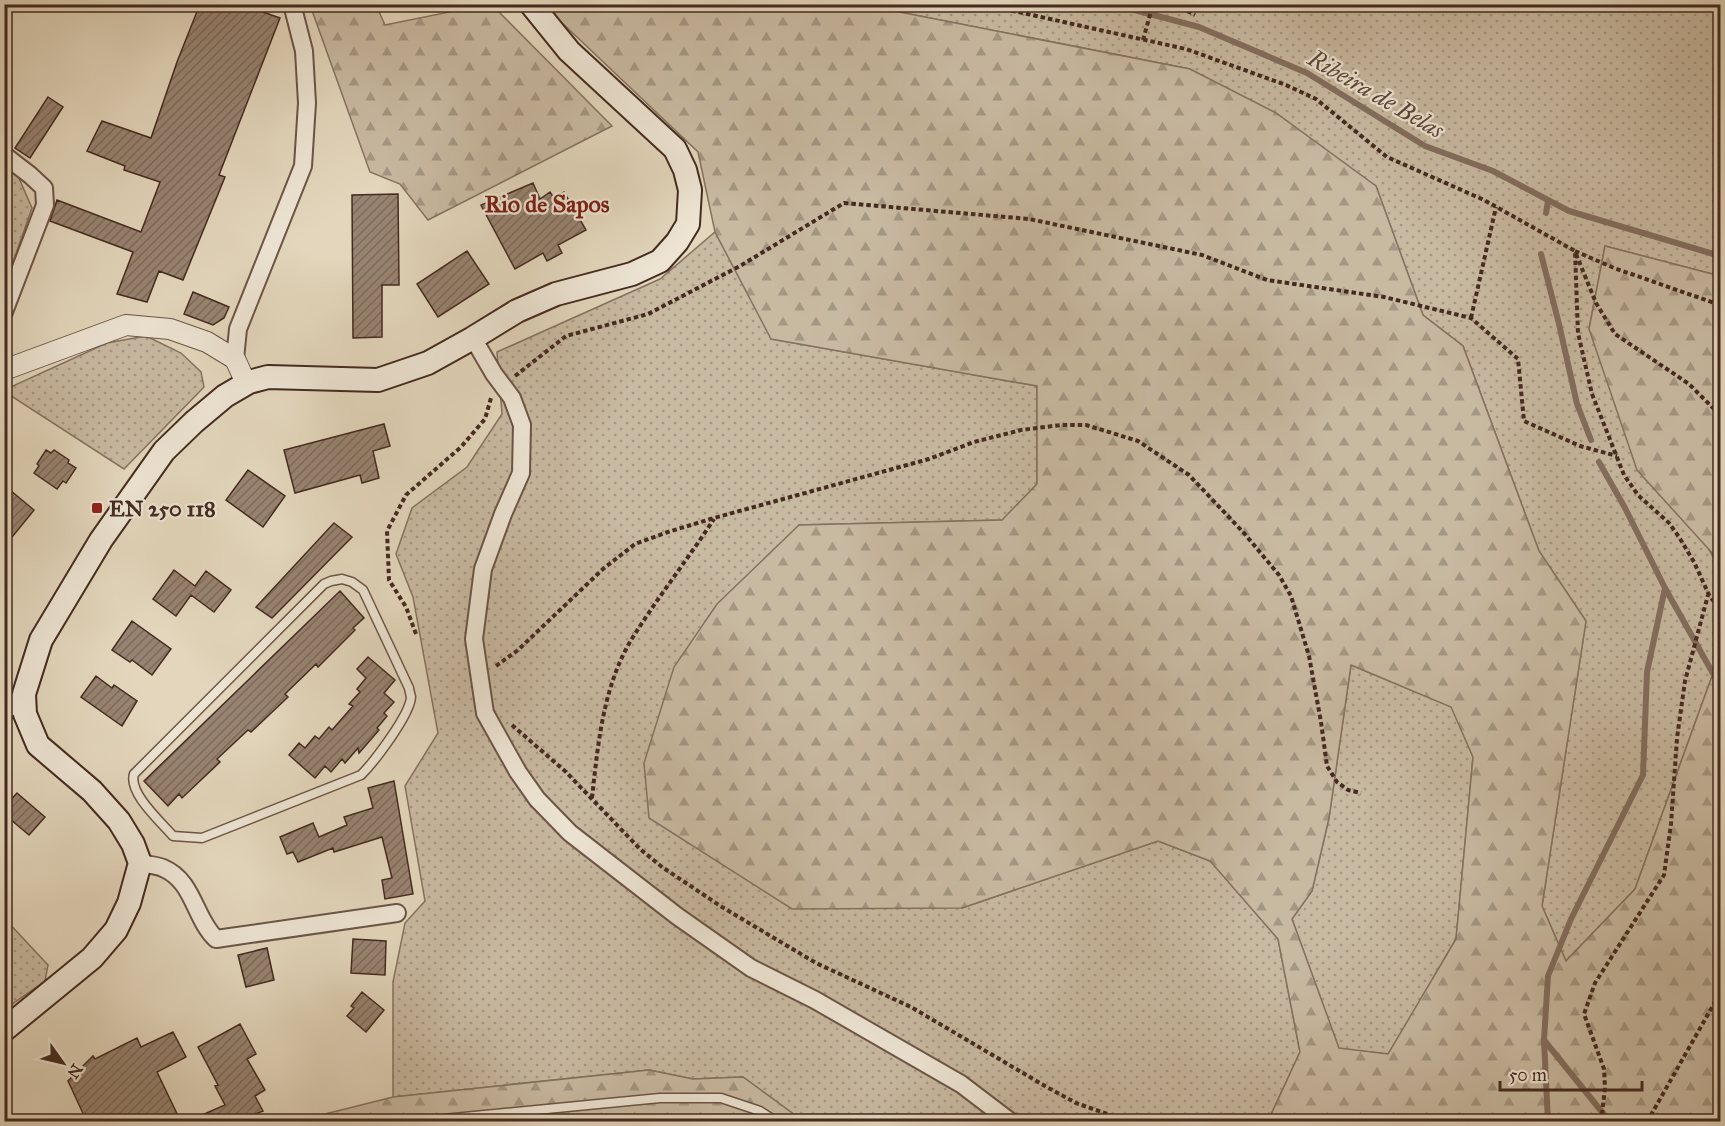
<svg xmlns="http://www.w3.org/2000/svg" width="1725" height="1126" font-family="'IM FELL Great Primer',serif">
<defs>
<pattern id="grass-dots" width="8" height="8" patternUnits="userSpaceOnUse" patternTransform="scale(1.5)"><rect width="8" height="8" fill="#c8b9a1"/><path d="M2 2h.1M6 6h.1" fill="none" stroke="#a49783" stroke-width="1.8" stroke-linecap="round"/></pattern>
<pattern id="forest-firs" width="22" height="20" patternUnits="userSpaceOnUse" patternTransform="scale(1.5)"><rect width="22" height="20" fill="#c8b9a1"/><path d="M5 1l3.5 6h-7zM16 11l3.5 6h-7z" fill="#a49783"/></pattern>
<pattern id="building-hatch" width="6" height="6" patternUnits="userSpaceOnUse" patternTransform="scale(1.5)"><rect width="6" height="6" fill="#978371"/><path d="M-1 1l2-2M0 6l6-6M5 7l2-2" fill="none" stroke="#7d6b5c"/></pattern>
</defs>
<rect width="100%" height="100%" fill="#e3d6bc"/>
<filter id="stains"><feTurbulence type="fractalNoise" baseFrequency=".00333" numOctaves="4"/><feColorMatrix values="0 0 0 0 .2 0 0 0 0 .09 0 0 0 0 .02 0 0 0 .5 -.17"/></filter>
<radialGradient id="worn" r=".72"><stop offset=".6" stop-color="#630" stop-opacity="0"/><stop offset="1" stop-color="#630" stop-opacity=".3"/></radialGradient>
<path fill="url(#grass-dots)" stroke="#867260" stroke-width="1.5" d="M804 5H1720V276L1605 246 1589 329 1720 570V654L1635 889 1566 961 1542 906 1586 621 1539 551 1463 346 1423 315 1376 186 1190 69 879 8Z
M5 166 18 176 32 208 5 285Z
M715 232 772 339 1037 386V484L1003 520 799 525 962 908 1158 841 1211 861 1278 939 1300 1052 1268 1121H803L743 1077 693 1079 649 1070 393 1097V982L405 923 425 901 405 786 438 733 413 597 396 554 412 508 467 467 502 414 497 352 660 279Z
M146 336 181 353 201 372 204 387 124 469 5 392 4 390 107 343Z
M1351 665 1452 707 1473 757 1456 939 1389 1054 1339 1049 1292 919 1312 891 1329 818Z
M5 919 48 965 45 981 5 1009Z"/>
<path fill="url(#forest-firs)" stroke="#867260" stroke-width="1.5" fill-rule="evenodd" d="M804 4 879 8 1190 69 1276 113 1376 186 1423 315 1463 346 1539 551 1586 621 1542 906 1566 961 1635 889 1720 654V1121H1268L1300 1052 1278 939 1210 861 1158 841 962 908 792 909 649 818 644 763 674 667 717 604 799 525 1002 520 1037 484V386L771 339 715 232 698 152 558 19 549 5ZM1351 665 1451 707 1473 757 1456 939 1388 1054 1339 1048 1292 919 1312 891 1329 818Z
M310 5H376L385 25 484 5H492L612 126 428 220 400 184 370 172Z
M1605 246 1720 276V570L1713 554 1637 470 1589 329Z
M649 1070 693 1079 743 1077 803 1121 293 1122 393 1097Z"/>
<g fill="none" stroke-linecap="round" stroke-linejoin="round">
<path stroke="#836e5e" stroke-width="6" d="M1112 4 1199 27 1307 73 1425 146 1493 171 1569 211 1720 256
M1546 213 1548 201
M1541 254 1559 324 1577 404 1591 440
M1665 588 1720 686
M1544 1040 1610 1122
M1548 1122 1544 1040 1548 976 1571 919 1643 775 1647 672 1665 588 1625 508 1599 462"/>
</g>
<path fill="url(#building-hatch)" stroke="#442a20" stroke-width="1.5" d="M200 4H262L260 11 280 18 219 175 225 177 183 280 159 271 147 302 117 294 133 252 50 221 57 200 141 232 160 182 124 170 125 166 87 151 102 121 151 138 177 62Z
M48 97 63 107 30 158 15 148Z
M533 183 540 199 550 192 554 198 564 192 586 230 558 245 562 253 547 261 543 253 515 269 481 205Z
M398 194 399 285H382V337L353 338 352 195Z
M467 251 489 284 438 317 417 284Z
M193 292 229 307 224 318 213 325 184 314Z
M384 424 390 446 373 451 379 478 362 483 360 475 295 493 284 450Z
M46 450 51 453 54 450 69 460 68 463 76 468 66 483 63 481 57 489 34 473 39 466 37 464Z
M248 470 285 496 263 527 226 500Z
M4 485 34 510 4 547Z
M334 523 352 537 272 618 256 607Z
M174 570 195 586 206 571 231 590 214 612 191 595 176 616 153 599Z
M340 591 364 618 353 628 355 630 318 667 316 664 285 694 288 697 251 732 248 730 217 759 220 762 182 798 179 794 168 806 144 781Z
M132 621 171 649 152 675 132 660 130 662 112 650Z
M368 657 395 680 384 693 394 702 384 713 387 716 377 728 379 730 359 753 358 748 345 763 342 759 331 772 325 766 315 778 289 755 299 743 305 748 315 736 319 739 329 727 332 730 353 706 349 704 360 692 357 689 366 678 357 669Z
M96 676 112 688 114 685 137 701 122 726 81 697Z
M394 781 413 894 385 899 382 880 392 878 382 837 334 852 333 848 298 862 293 852 287 854 280 837 313 823 319 837 347 825 344 817 373 808 368 788Z
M17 793 45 817 29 835 4 814V807Z
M353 939 386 941 385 975 351 973Z
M267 948 274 980 246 987 238 955Z
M362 992 384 1010 366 1032 347 1016 354 1008 351 1006Z
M240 1024 256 1054 247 1059 265 1090 255 1096 263 1111 235 1122H186L225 1105 215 1086 218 1085 198 1047Z
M173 1032 186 1057 157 1072 181 1122H87L68 1081 93 1056 95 1059 137 1038 141 1047Z"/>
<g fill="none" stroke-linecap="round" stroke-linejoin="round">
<g stroke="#6c5547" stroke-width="11">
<path id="service" d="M342 579 352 582 363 590 409 688C409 689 411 697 411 697 410 715 374 762 361 775L202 838 173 836C161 822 128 793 134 774L324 584 331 581Z
M412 1122 660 1098H721L760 1111 777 1122"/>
</g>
<g stroke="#6c5547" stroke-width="20">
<path id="minor" d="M4 155 30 175 44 188 45 205 4 312
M473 338 494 374 512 398 522 425 521 473 503 514 483 569 474 639 485 713 518 772 537 799 570 833 677 916 751 968 815 1000 961 1084 1011 1122
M235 359 238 329 303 166 307 103 304 51 292 4
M4 713 24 694
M140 863C147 865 157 865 163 868 194 881 194 918 216 939L397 913"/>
</g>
<g stroke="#6c5547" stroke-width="22">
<path id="tertiary" d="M4 370 126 325 170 329 207 342 235 359 246 383"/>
</g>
<g stroke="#442a20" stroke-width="26">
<path id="secondary" d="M4 1030 92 958 116 930 129 903 140 863 133 844 119 821 92 791 38 745 25 714 24 694 41 640 101 540 164 451 194 422 225 396 249 382 268 377 378 380 428 363 473 338 517 311 556 294 632 274 660 261 677 242 688 224 690 190 685 170 675 149 569 51 531 4"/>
</g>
<path stroke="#442a20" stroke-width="4" stroke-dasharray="4.5 3" stroke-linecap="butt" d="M982 4 1186 49 1286 85 1316 99 1387 157 1484 200 1575 251 1578 333 1592 394 1624 475 1638 495 1669 523 1679 537 1694 562 1709 595 1720 610
M1174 4 1195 15
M1143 40 1153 4
M1575 251 1614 268 1720 305
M1576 254 1596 303 1615 334 1689 384 1720 415
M1471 318 1496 207
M515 376 566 336 648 314 740 266 844 203 1029 219 1202 255 1267 280 1384 297 1471 318 1518 359 1524 421 1580 446 1617 456
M416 634 406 607 389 580 387 531 406 495 461 447 485 419 491 398
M496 666 518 650 603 569 635 544 668 532 714 518 929 459 974 442 1021 430 1061 425H1086L1138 441 1189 475 1244 533 1279 575 1291 596 1309 656 1321 722 1327 766 1337 782 1348 790 1361 793
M512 725 566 772 640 849 662 867 722 907 816 963 911 1007 1045 1086 1076 1103 1130 1122
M592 798C598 744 603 685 633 637 658 597 688 559 714 519
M1601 1122 1605 1088 1604 1069 1584 1014 1595 983 1664 875 1671 824 1677 738 1685 681 1708 595
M1647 1122 1720 993"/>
<use href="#service" stroke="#ede4d3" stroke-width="8"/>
<use href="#minor" stroke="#ede4d3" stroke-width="16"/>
<use href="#tertiary" stroke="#ede4d3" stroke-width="20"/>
<use href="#secondary" stroke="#ede4d3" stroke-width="22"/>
</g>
<rect fill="#8f2418" stroke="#ede4d3" stroke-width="2" x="91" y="502" width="12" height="12" rx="3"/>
<g text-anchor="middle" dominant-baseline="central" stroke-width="4.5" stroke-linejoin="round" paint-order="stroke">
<g font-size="22" font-weight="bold" fill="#442a20" stroke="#ede4d3" text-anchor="start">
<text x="109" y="508">EN 250 118</text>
</g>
<g font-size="24" font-style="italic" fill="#5e463a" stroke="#ede4d3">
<text transform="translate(1376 94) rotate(30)">Ribeira de Belas</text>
</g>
<g font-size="24" font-weight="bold" fill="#7a1f14" stroke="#ede4d3">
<text x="547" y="204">Rio de Sapos</text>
</g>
</g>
<rect width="1725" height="1126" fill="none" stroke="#e3d6bc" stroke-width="24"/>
<rect x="6" y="6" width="1713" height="1114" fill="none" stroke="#442a20" stroke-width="3"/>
<rect x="12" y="12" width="1701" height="1102" fill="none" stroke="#442a20" stroke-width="1.5"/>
<g transform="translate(63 1063) rotate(124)" stroke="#ede4d3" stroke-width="4.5" paint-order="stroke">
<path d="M0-4.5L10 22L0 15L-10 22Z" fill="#442a20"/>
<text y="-9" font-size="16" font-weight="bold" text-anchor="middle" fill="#442a20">N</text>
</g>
<path d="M1500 1081v9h142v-9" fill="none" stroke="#442a20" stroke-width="3"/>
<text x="1509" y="1081" font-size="18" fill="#442a20" stroke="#ede4d3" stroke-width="4.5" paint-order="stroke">50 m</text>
<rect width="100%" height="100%" filter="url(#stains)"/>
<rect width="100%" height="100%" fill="url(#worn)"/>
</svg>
